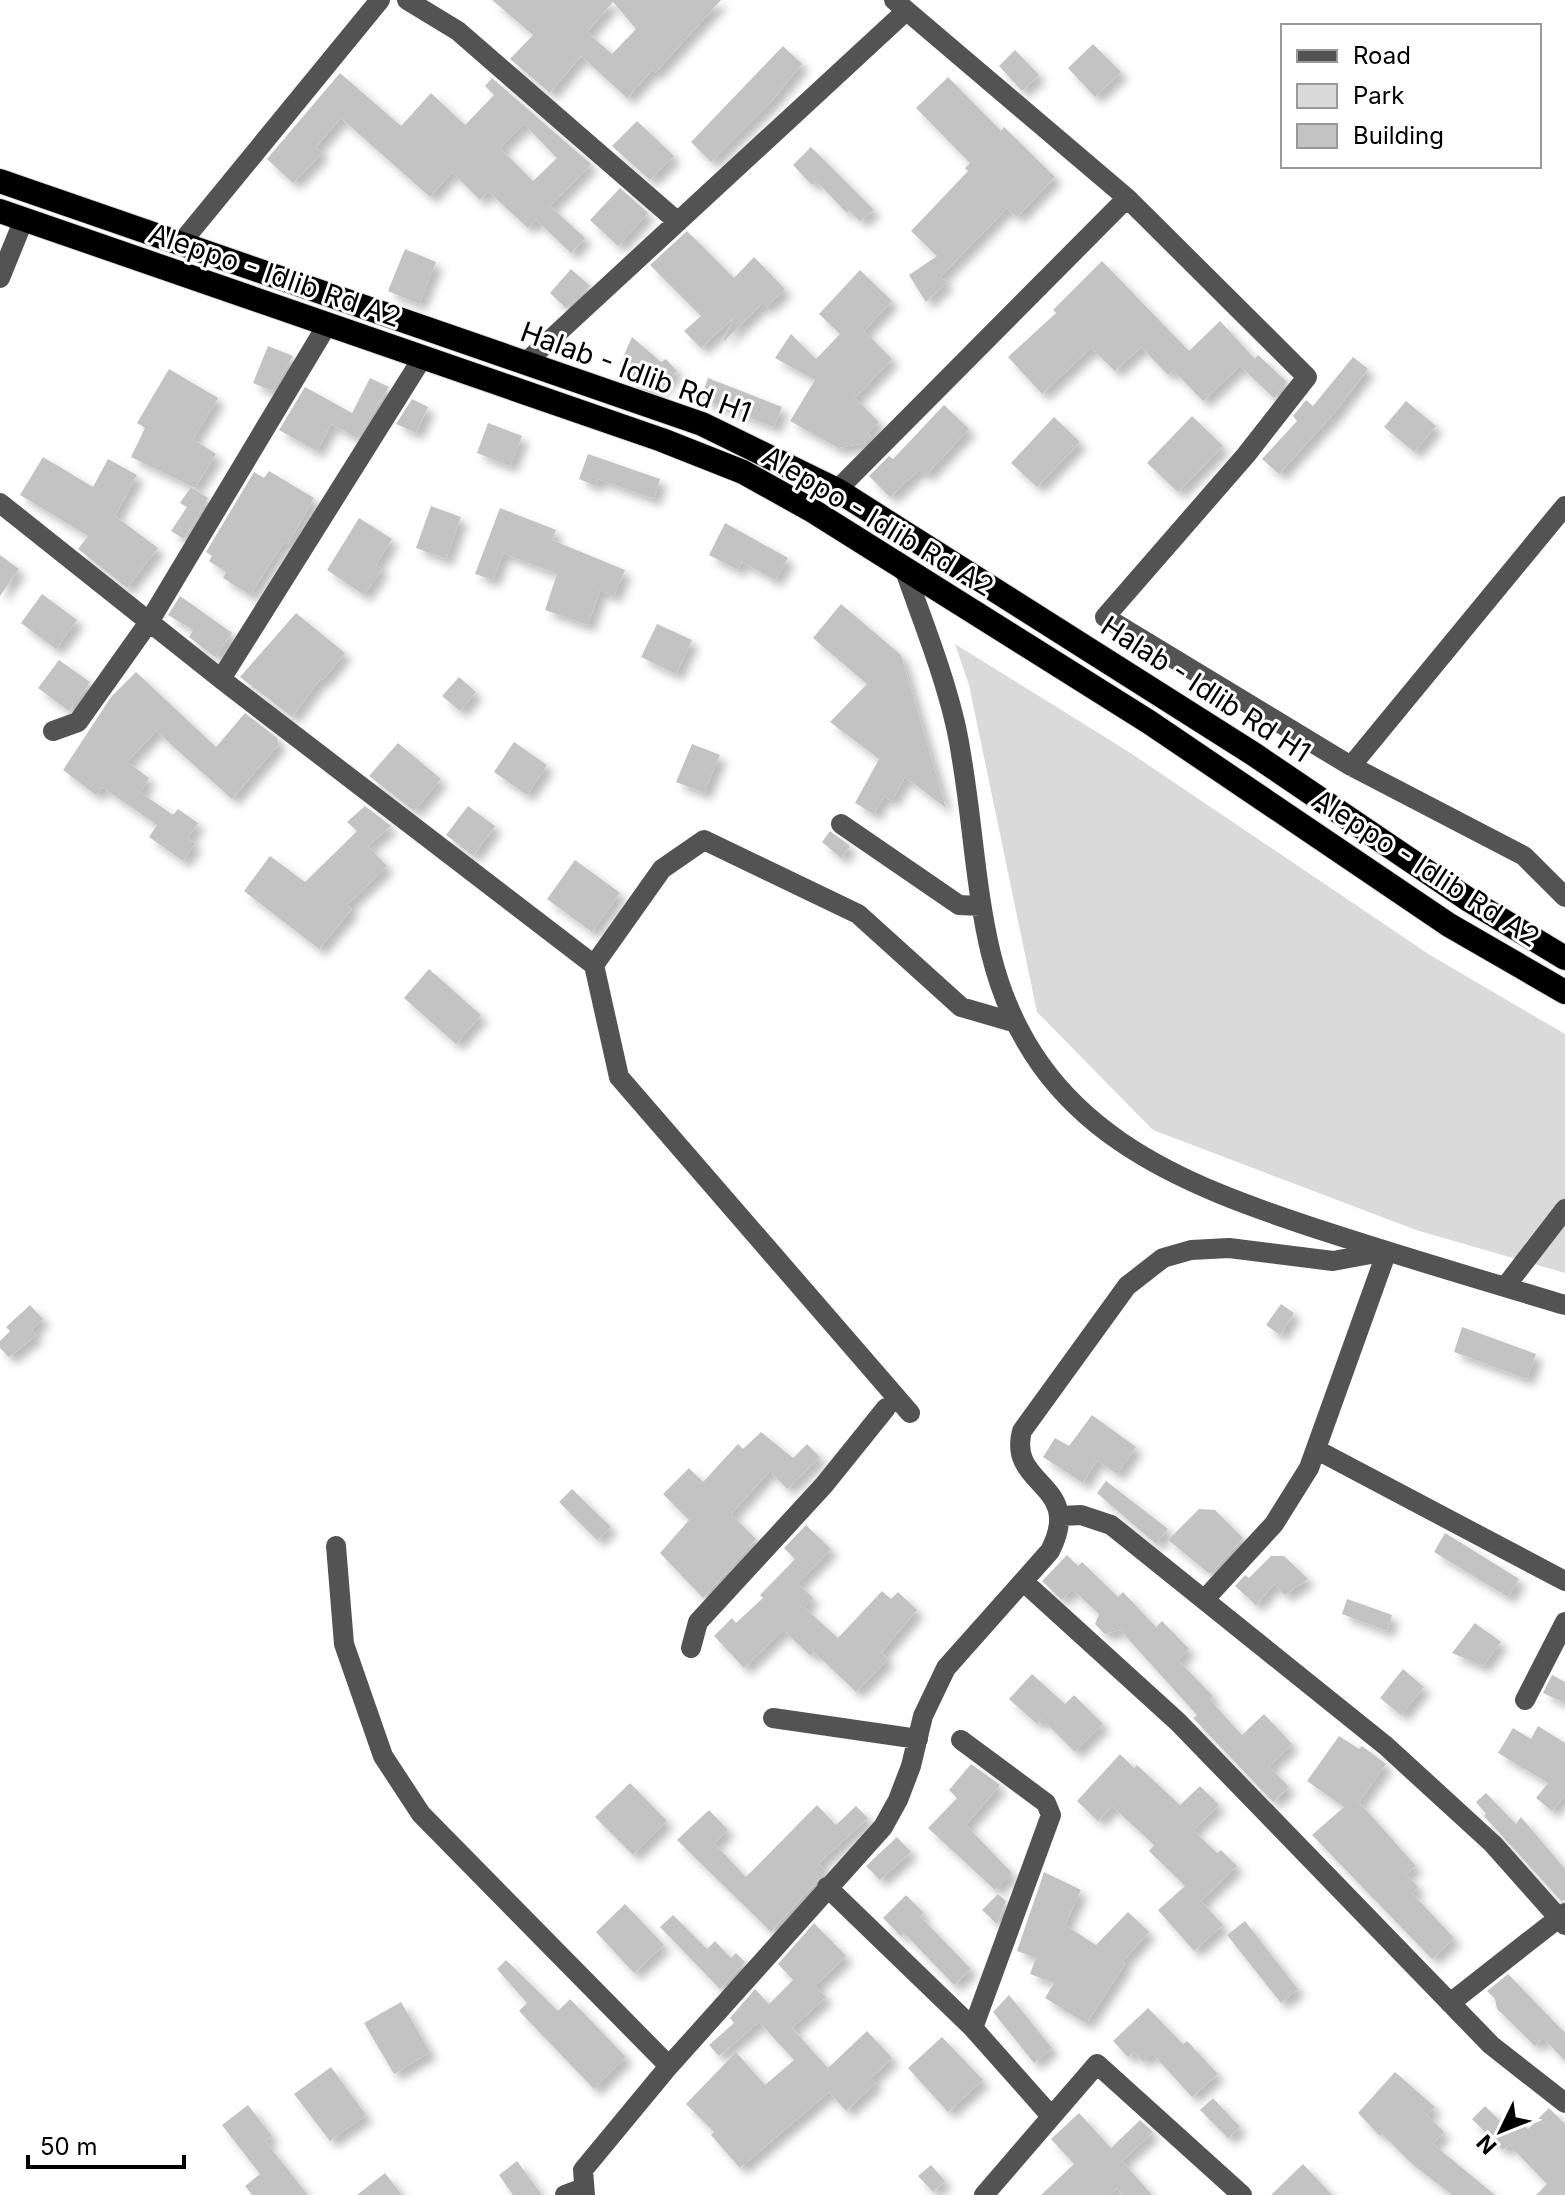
<svg xmlns="http://www.w3.org/2000/svg" width="1565" height="2195" font-family="Inter,sans-serif">
<defs>
<filter id="shadow"><feDropShadow dx="7" dy="7" stdDeviation="4" flood-color="#0004"/></filter>
</defs>
<rect width="100%" height="100%" fill="#fff"/>
<path fill="#dadada" d="M955 644 1129 752 1430 955 1565 1034V1273L1416 1230 1153 1130 1037 1012 969 685Z"/>
<path fill="#c3c3c3" fill-rule="evenodd" filter="url(#shadow)" d="M492 0H721L655 73 652 70 627 98 581 56 550 93 510 59 533 35ZM613 2 636 29 612 54 587 32Z
M1093 44 1121 72 1095 97 1068 68Z
M783 46 802 64 771 102 711 162 691 142Z
M1015 50 1039 75 1022 91 999 66Z
M340 73 401 126 431 93 465 125 494 95 485 86 492 78 591 164 550 206 585 238 571 253 536 220 528 228 488 191 480 200 452 172 430 197 341 118 316 147 322 153 293 183 267 159ZM524 124 557 158 533 181 500 148Z
M948 77 1001 131 1004 127 1055 177 1017 217 1007 208 940 277 947 282 926 302 909 275 937 256 911 231 968 171 965 168 970 163 916 108Z
M637 121 674 156 650 180 612 146Z
M811 147 874 210 860 221 849 210 847 213 816 181 812 185 793 165Z
M620 188 648 213 618 246 590 220Z
M687 231 734 278 754 257 785 289 767 307 763 303 723 342 733 318 701 348 684 331 701 316 650 265Z
M405 249 436 262 419 304 388 291Z
M1102 261 1189 351 1220 321 1255 359 1258 355 1287 382 1274 398 1240 366 1203 401 1173 370 1168 375 1141 347 1115 371 1091 348 1042 394 1008 357 1056 313 1053 310Z
M571 269 590 286 566 308 550 293Z
M860 270 892 301 864 331 892 359 855 398 879 422 868 433 871 437 865 443 838 448 790 421 815 380 775 358 791 334 816 359 840 334 819 314Z
M632 337 661 362 666 359 677 371 656 392 632 384 635 381 620 364Z
M268 346 293 356 272 391 253 383Z
M1353 357 1368 369 1337 410 1279 474 1262 459 1297 421 1293 416 1306 400 1313 406Z
M169 369 218 398 193 439 216 454 195 488 131 457 145 428 137 423Z
M370 378 389 387 357 438 331 424 317 451 279 430 305 387 352 413Z
M708 378 782 407 774 427 701 398Z
M412 399 428 407 416 433 396 424Z
M1406 401 1436 426 1414 452 1384 427Z
M944 405 969 429 926 475 920 469 890 497 869 476 889 456 893 459Z
M1192 416 1223 446 1178 492 1147 463Z
M1054 417 1080 442 1037 487 1011 463Z
M488 423 522 436 510 466 477 453Z
M588 454 660 479 654 499 598 479 596 486 579 479Z
M43 457 93 487 108 459 137 475 115 516 158 548 127 588 78 549 88 536 20 495Z
M269 471 314 498 288 544 284 542 250 595 223 578 226 572 209 561 212 556 206 552 254 472 264 478Z
M191 487 208 498 184 539 171 531 187 507 180 503Z
M431 506 461 517 446 559 416 548Z
M500 508 556 530 552 540 625 570 614 596 600 590 588 625 545 610 557 574 503 553 493 580 475 574Z
M359 518 392 539 376 565 382 569 364 595 327 570Z
M725 523 788 558 775 580 742 562 738 570 709 555Z
M0 555 19 569 0 596Z
M42 594 77 620 56 649 21 623Z
M180 596 232 633 215 657 189 637 193 630 168 615Z
M841 604 901 655 946 808 905 777 892 801 884 796 874 814 855 803 879 759 830 722 867 684 813 638Z
M296 613 345 653 323 680 321 678 292 717 240 677Z
M657 624 692 640 676 674 641 657Z
M59 660 90 682 69 711 38 688Z
M136 672 216 747 245 713 277 738 279 744 232 799 156 731 127 762 149 778 140 792 173 815 178 809 198 823 188 838 195 844 183 861 149 837 157 825 102 787 96 795 63 770 111 697Z
M459 677 476 692 460 711 442 696Z
M514 742 547 765 527 795 494 772Z
M398 743 441 779 414 811 369 776Z
M692 744 720 755 704 793 676 782Z
M365 806 391 826 368 846 387 866 347 905 352 909 319 949 244 891 270 856 305 882 357 831 347 822Z
M468 806 495 826 473 856 446 835Z
M830 831 850 846 841 858 822 842Z
M575 860 620 893 592 932 547 899Z
M429 969 481 1015 456 1044 404 998Z
M1281 1304 1294 1313 1280 1335 1266 1325Z
M30 1305 43 1319 32 1330 37 1335 9 1357 0 1348V1341L10 1331 6 1327Z
M1462 1327 1536 1354 1527 1379 1454 1352Z
M1092 1415 1136 1447 1117 1474 1097 1460 1083 1483 1043 1457 1055 1438 1069 1446Z
M761 1432 793 1458 807 1444 820 1457 787 1489 770 1471 731 1514 756 1539 703 1598 660 1553 689 1520 663 1494 689 1468 703 1482 738 1444 743 1449Z
M1106 1481 1168 1529 1156 1544 1097 1493Z
M572 1489 611 1527 597 1540 559 1502Z
M1199 1509 1215 1510 1243 1538 1210 1574 1168 1540Z
M806 1525 831 1549 798 1583 813 1598 804 1607 838 1638 882 1591 891 1599 898 1592 917 1610 881 1653 888 1659 856 1692 814 1652 811 1656 783 1630 744 1668 714 1636 732 1618 736 1623 763 1598 760 1595 795 1559 784 1548Z
M1445 1533 1519 1579 1508 1597 1434 1552Z
M1067 1555 1078 1566 1082 1562 1118 1597 1123 1592 1156 1627 1162 1621 1189 1649 1178 1660 1213 1696 1210 1700 1242 1735 1264 1714 1292 1744 1269 1766 1289 1787 1273 1802 1193 1718 1197 1715 1120 1630 1105 1634 1095 1624 1099 1614 1072 1589 1062 1600 1042 1581Z
M1271 1556H1284L1308 1579 1285 1595 1274 1584 1256 1605 1235 1586 1245 1575 1249 1578Z
M1347 1599 1392 1615 1387 1631 1342 1614Z
M1475 1623 1501 1642 1483 1666 1452 1653Z
M1403 1669 1424 1687 1401 1715 1380 1698Z
M1032 1674 1065 1704 1074 1695 1103 1724 1075 1752 1042 1719 1037 1724 1009 1699Z
M1552 1675 1565 1682V1703L1543 1693Z
M1538 1726 1565 1743V1795L1552 1811 1536 1798 1548 1783 1498 1753 1513 1728 1531 1739Z
M1339 1736 1359 1749 1362 1746 1386 1764 1359 1802 1416 1866 1406 1874 1418 1887 1412 1893 1454 1938 1432 1959 1312 1835 1344 1807 1307 1781Z
M1120 1754 1134 1768 1137 1765 1180 1805 1200 1786 1219 1805 1193 1830 1217 1853 1221 1850 1237 1866 1201 1901 1223 1925 1194 1951 1158 1910 1185 1886 1149 1851 1154 1845 1112 1806 1098 1821 1077 1801Z
M971 1764 1000 1785 966 1825 1012 1873 995 1890 928 1828 957 1798 949 1790Z
M630 1783 667 1821 633 1855 595 1817Z
M1486 1793 1516 1824 1521 1817 1565 1869V1900L1561 1901 1484 1816 1486 1814 1476 1802Z
M817 1805 836 1825 856 1806 868 1818 818 1864 826 1871 771 1932 677 1840 709 1810 728 1830 714 1843 746 1877Z
M897 1837 911 1852 880 1880 866 1866Z
M1044 1872 1081 1890 1065 1925 1096 1945 1128 1912 1149 1932 1122 1962 1125 1964 1088 2021H1082L1045 1998 1054 1983 1030 1974 1036 1958 1017 1951Z
M998 1894 1006 1901 997 1924 982 1910Z
M906 1895 924 1913 920 1916 971 1969 954 1985 904 1933 901 1936 883 1918Z
M625 1904 664 1945 634 1973 596 1932Z
M673 1915 707 1949 715 1941 731 1958 736 1953 745 1962 720 1989 660 1927Z
M1245 1921 1298 1989 1281 2003 1227 1935Z
M814 1923 846 1956 815 1986 826 1997 792 2028 828 2068 867 2031 892 2058 871 2078 876 2083 846 2111 829 2092 740 2168 711 2135 714 2132 686 2104 736 2052 765 2085 794 2060 759 2022 719 2056 709 2045 734 2023 730 2018 755 1989 769 2004 793 1980 778 1964Z
M506 1960 558 2011 570 1999 626 2057 594 2089 519 2011 527 2003 497 1969Z
M1508 1974 1565 2033V2061L1543 2038 1535 2046 1497 2009 1495 1999 1487 1991Z
M1009 1995 1052 2048 1034 2063 993 2012Z
M401 2002 430 2052 394 2074 364 2023Z
M1148 2008 1183 2044 1187 2041 1218 2074 1192 2097 1152 2053 1143 2062 1134 2052 1128 2057 1113 2041Z
M942 2037 983 2080 948 2112 908 2068Z
M331 2067 366 2115 330 2141 294 2094Z
M1395 2072 1435 2107 1427 2115 1444 2132 1433 2144 1495 2195H1452L1412 2164 1382 2134 1380 2136 1358 2113Z
M1213 2098 1240 2127 1228 2138 1200 2110Z
M248 2105 272 2136 265 2141 308 2195H252L245 2186 260 2174 222 2125Z
M1485 2106 1501 2122 1511 2112 1528 2129 1549 2108 1565 2124V2195H1536L1547 2184 1509 2145 1503 2150 1472 2119Z
M1079 2113 1111 2148 1140 2120 1153 2132 1122 2161 1152 2195H1123L1117 2188 1109 2195H1041L1074 2164 1051 2139Z
M517 2161 542 2195H513L499 2175Z
M1303 2164 1332 2195H1271Z
M931 2165 945 2181 933 2192 918 2176Z
M385 2173 402 2195H357Z"/>
<g fill="none" stroke-linecap="round" stroke-linejoin="round">
<g stroke="#dbdbdb" stroke-width="26">
<path id="highway" d="M0 181 702 424 837 490 1255 755 1469 900 1565 958
M0 211 662 440 743 472 813 511 1149 722 1449 925 1565 992"/>
</g>
<path stroke="#535353" stroke-width="20" d="M407 0 458 31 678 222
M1127 198 1307 377 1246 455 1105 617 1351 766 1524 856 1565 897
M181 243 380 0
M0 278 24 219
M525 363 906 11
M837 490 1127 198 894 0
M0 503 221 679 594 965
M905 571C923 622 944 674 956 727 972 802 973 879 991 954 1035 1131 1178 1184 1333 1234 1410 1259 1488 1282 1565 1305
M221 679 423 357
M53 731 78 722 149 622 327 325
M1351 766 1565 506
M841 824 959 905 981 906
M1505 1287 1565 1209
M910 1413 619 1077 594 965 662 869 704 840 858 914 961 1007 1016 1023
M1319 1451 1565 1581
M1062 1516 1081 1515 1111 1525 1386 1746 1493 1844 1565 1925
M336 1546 344 1644 383 1756 421 1814 669 2066
M1025 1583 1178 1722 1491 2045 1565 2103
M1204 1600 1274 1524 1309 1468 1387 1251
M691 1648 698 1622 824 1485 886 1408
M1525 1700 1565 1622
M773 1718 918 1739
M961 1740 1046 1803 1051 1815 973 2028
M827 1887 973 2028 1051 2116
M1450 2003 1565 1913
M565 2195 584 2188
M585 2195 583 2170 669 2066 883 1827 898 1800 911 1766 923 1716 946 1668 1050 1551C1085 1483 1007 1487 1022 1431L1127 1286 1163 1258 1191 1250 1229 1248 1333 1261 1387 1251
M984 2195 1097 2064 1242 2195"/>
<use href="#highway" stroke="#000" stroke-width="24"/>
</g>
<g text-anchor="middle" dominant-baseline="central" stroke-width="6" stroke-linejoin="round" paint-order="stroke">
<g font-size="28" fill="#000" stroke="#fff">
<text transform="translate(275 275) rotate(19)">Aleppo - Idlib Rd A2</text>
<text transform="translate(636 372) rotate(20)">Halab - Idlib Rd H1</text>
<text transform="translate(878 521) rotate(31)">Aleppo - Idlib Rd A2</text>
<text transform="translate(1206 689) rotate(33)">Halab - Idlib Rd H1</text>
<text transform="translate(1426 868) rotate(33)">Aleppo - Idlib Rd A2</text>
</g>
</g>
<rect x="1281" y="24" width="260" height="144" fill="#ffffff" stroke="#999999" stroke-width="2"/>
<rect x="1297" y="50" width="40" height="12" fill="#535353" stroke="#999999" stroke-width="2"/>
<text x="1353" y="64" font-size="24" fill="#000000">Road</text>
<rect x="1297" y="84" width="40" height="24" fill="#dadada" stroke="#999999" stroke-width="2"/>
<text x="1353" y="104" font-size="24" fill="#000000">Park</text>
<rect x="1297" y="124" width="40" height="24" fill="#c3c3c3" stroke="#999999" stroke-width="2"/>
<text x="1353" y="144" font-size="24" fill="#000000">Building</text>
<g transform="translate(1501 2131) rotate(227)" stroke="#ffffff" stroke-width="6" paint-order="stroke">
<path d="M0-6L14 30L0 20L-14 30Z" fill="#000000"/>
<text y="-12" font-size="22" font-weight="bold" text-anchor="middle" fill="#000000">N</text>
</g>
<path d="M28 2155v12h156v-12" fill="none" stroke="#000000" stroke-width="4"/>
<text x="40" y="2155" font-size="24" fill="#000000" stroke="#ffffff" stroke-width="6" paint-order="stroke">50 m</text>
</svg>
